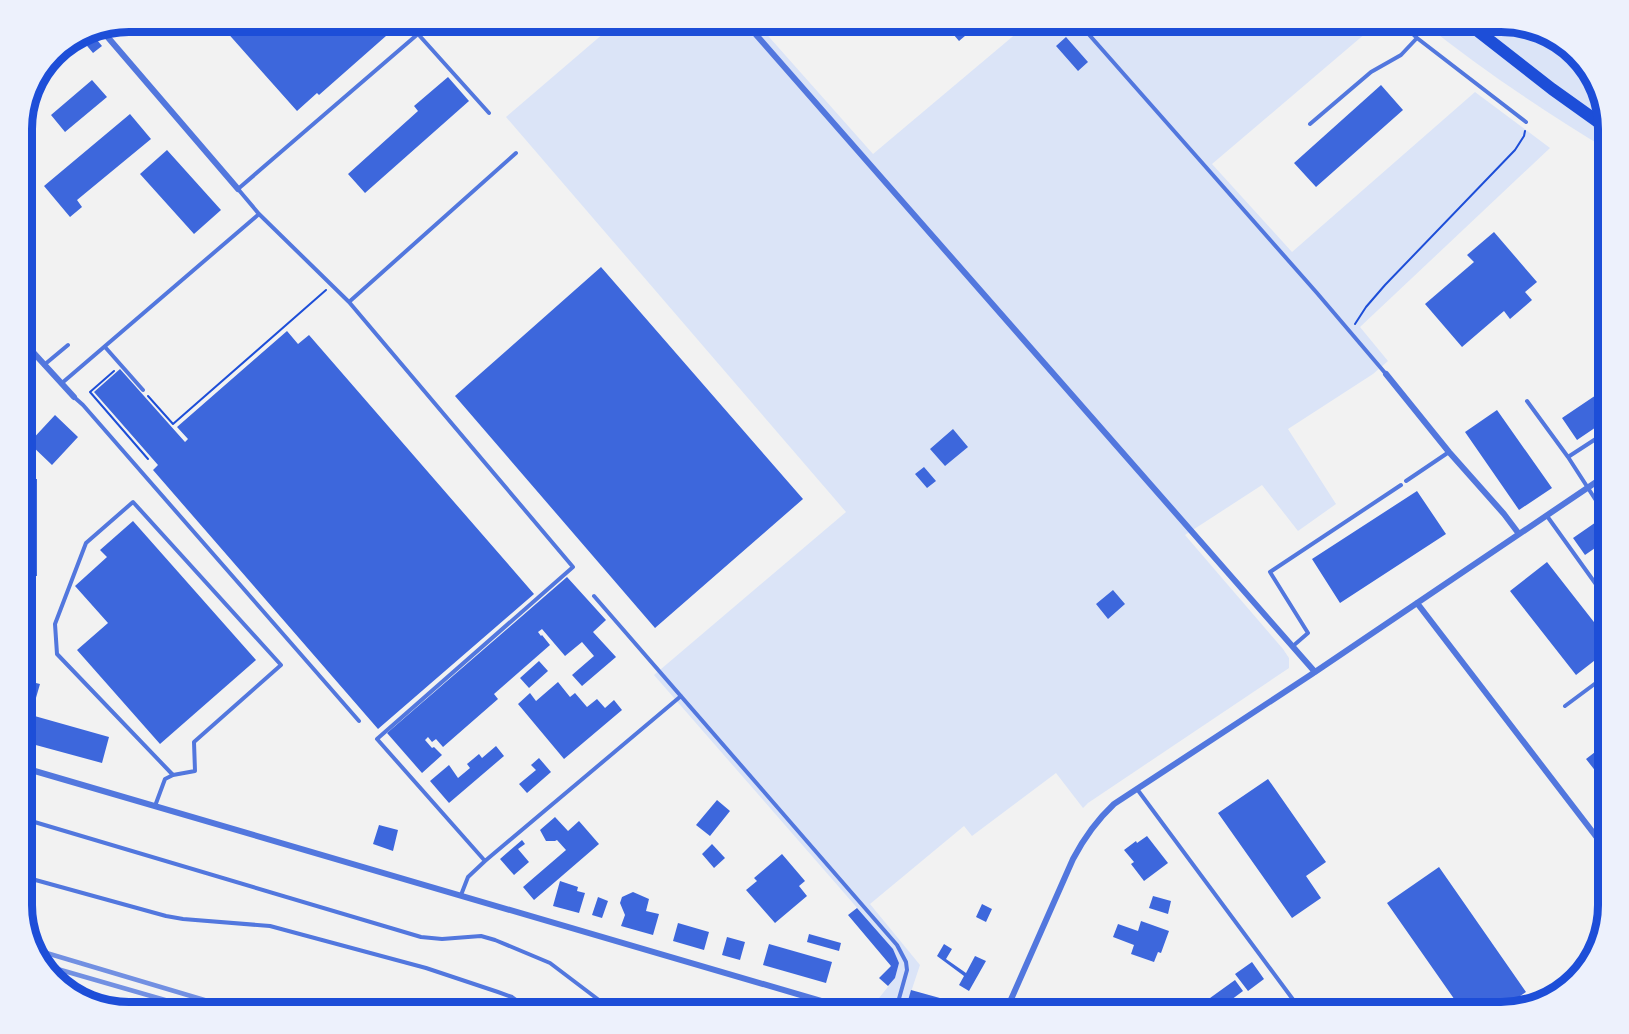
<svg xmlns="http://www.w3.org/2000/svg" width="1629" height="1034" font-family="Arial,sans-serif">
<rect width="100%" height="100%" fill="#f2f2f2"/>
<path fill="#dbe4f7" d="M618 21H755L873 154 1031 21H1088L1101 36 1119 21H1380L1212 164 1292 252 1475 92 1550 148 1360 327 1388 361 1373 374 1288 429 1336 504 1298 531 1262 485 1185 535 1283 649 1289 658V668L1088 803 1083 808 1056 773 972 836 964 826 870 904 920 965 907 1004 879 998 895 978 899 963 893 949 654 675 846 512 506 117Z
M1421 21H1500L1560 39 1594 75 1608 128V150C1543 111 1480 68 1421 21Z"/>
<path fill="#3d67dc" d="M217 21H403L319 95 317 93 297 111Z
M942 21H964L972 30 959 41Z
M88 29 102 46 93 53 78 35Z
M1066 37 1088 62 1078 71 1056 46Z
M448 77 469 101 365 193 348 174 418 111 414 106Z
M92 80 107 97 65 132 51 115Z
M1381 85 1403 110 1316 187 1294 163Z
M130 114 151 139 77 200 82 207 70 217 44 186Z
M167 150 221 210 194 234 140 174Z
M1494 232 1537 282 1525 292 1532 300 1510 319 1504 311 1462 347 1425 304 1474 262 1467 255Z
M601 267 803 499 655 628 455 396Z
M287 331 298 344 309 335 534 594 378 729 153 470 158 465 94 392 120 369 185 442 188 439 177 427Z
M1608 387V419L1577 440 1562 418Z
M1497 410 1552 488 1519 510 1465 432Z
M55 415 78 437 52 465 29 443Z
M953 429 968 447 945 466 930 449Z
M924 467 936 481 927 488 915 474Z
M21 479H37V576H21Z
M1417 491 1446 534 1340 603 1312 559Z
M1599 520 1608 534V539L1585 555 1573 538Z
M133 521 256 660 160 744 77 650 108 623 75 586 107 557 100 550Z
M1547 562 1608 640V650L1576 675 1510 591Z
M567 577 606 620 593 632 616 657 582 686 572 675 594 656 582 642 565 656 542 629 538 632 541 636 542 635 550 645 494 694 498 699 443 747 436 739 432 742 428 737 425 740 432 748 434 747 442 755 422 773 387 733Z
M1113 590 1125 604 1108 619 1096 604Z
M539 661 548 671 529 688 520 678Z
M28 681 40 684 31 715 109 737 102 763 21 741V705Z
M558 682 570 697 575 693 587 707 597 699 605 708 614 700 622 710 564 759 518 704 530 693 536 701Z
M1608 742V787L1586 759Z
M496 746 504 756 449 803 430 781 449 765 458 778 470 768 467 764 479 754 482 758Z
M539 758 551 772 527 793 519 784 536 770 531 765Z
M1268 779 1326 862 1306 876 1321 898 1292 918 1218 813Z
M717 800 730 811 710 836 696 825Z
M555 817 568 831 579 821 599 844 534 900 523 887 566 850 557 840 555 841H546L540 830Z
M379 825 398 830 393 851 373 844Z
M1147 836 1168 863 1144 881 1131 864 1134 862 1124 850 1136 841 1137 843Z
M522 840 525 844 518 849 529 862 514 875 500 859Z
M712 844 725 858 714 868 702 854Z
M782 854 805 881 799 886 807 896 775 923 746 890 757 881 754 878Z
M1439 867 1526 992 1495 1013H1464L1387 903Z
M560 881 578 887 577 891 585 893 579 913 553 906Z
M633 892 649 899 646 911 659 914 653 935 621 926 625 915 620 903 622 897Z
M1153 896 1171 901 1168 914 1149 908Z
M598 897 608 901 602 918 592 915Z
M982 904 992 909 986 922 976 917Z
M857 908 893 949 899 963 895 978 888 986 879 978 891 966 848 915Z
M1141 921 1169 931 1161 953 1158 952 1154 962 1131 954 1134 945 1113 937 1118 924 1138 931Z
M678 923 709 932 704 950 673 941Z
M809 934 841 943 839 951 807 942Z
M727 937 745 942 740 960 722 955Z
M769 944 832 962 826 983 763 965Z
M944 944 952 949 946 959 966 973 975 956 986 961 969 991 959 985 964 976 937 956Z
M1252 962 1264 979 1248 991 1235 974Z
M1235 980 1243 991 1223 1006 1227 1011 1225 1013H1194L1192 1011Z
M911 990 947 1000 943 1013H938L907 1004Z"/>
<g fill="none" stroke-linecap="round" stroke-linejoin="round">
<path stroke="#1d4ed8" stroke-width="2" d="M1355 324 1366 307 1385 285 1515 150 1524 136 1525 131
M114 371 90 392 148 459
M148 396 173 424 326 290"/>
<path stroke="#5277de" stroke-width="4" d="M433 21 238 189 259 214 349 302 573 567 377 739 485 861
M1077 21 1317 293 1386 374
M1400 21 1417 38 1526 122
M418 34 489 113
M1310 124 1371 72 1401 55 1417 38
M349 302 516 153
M105 347 143 390
M44 365 68 345
M62 383 259 214
M74 397 83 405 359 721
M1527 401 1568 457 1608 519
M1568 457 1608 431
M1406 481 1449 452
M1547 516 1608 601
M594 596 897 945 906 962 907 970 895 1013
M1293 646 1308 633 1270 572 1401 485
M1565 706 1608 674
M1137 789 1303 1013
M155 806 165 779 173 775 57 654 55 624 86 543 133 502 281 665 194 742 195 771 173 775
M21 818 421 937 442 939 481 936 495 940 550 963 616 1013
M21 876 166 916 183 919 270 926 426 968 498 992 512 997 534 1013
M461 895 468 877 485 861 681 696"/>
<path stroke="#5277de" stroke-width="6" d="M744 21 1315 672
M99 27 238 189
M21 339 74 397
M1386 374 1449 452 1504 514 1519 534
M1417 603 1608 852
M21 767 862 1013
M1005 1013 1073 859C1084 838 1097 820 1114 804L1315 672 1608 474"/>
<path stroke="#1d4ed8" stroke-width="12" d="M1465 21 1552 89 1608 129"/>
<path stroke="#7290e2" stroke-width="4.5" d="M33 949 248 1013
M40 964 210 1013"/>
</g>
<path d="M0 0H1629V1034H0ZM129 32H1501A97 97 0 0 1 1598 129V905A97 97 0 0 1 1501 1002H129A97 97 0 0 1 32 905V129A97 97 0 0 1 129 32Z" fill="#edf1fc" fill-rule="evenodd"/>
<path fill="none" stroke="#1d4ed8" stroke-width="8" d="M129 32H1501A97 97 0 0 1 1598 129V905A97 97 0 0 1 1501 1002H129A97 97 0 0 1 32 905V129A97 97 0 0 1 129 32Z"/>
</svg>
